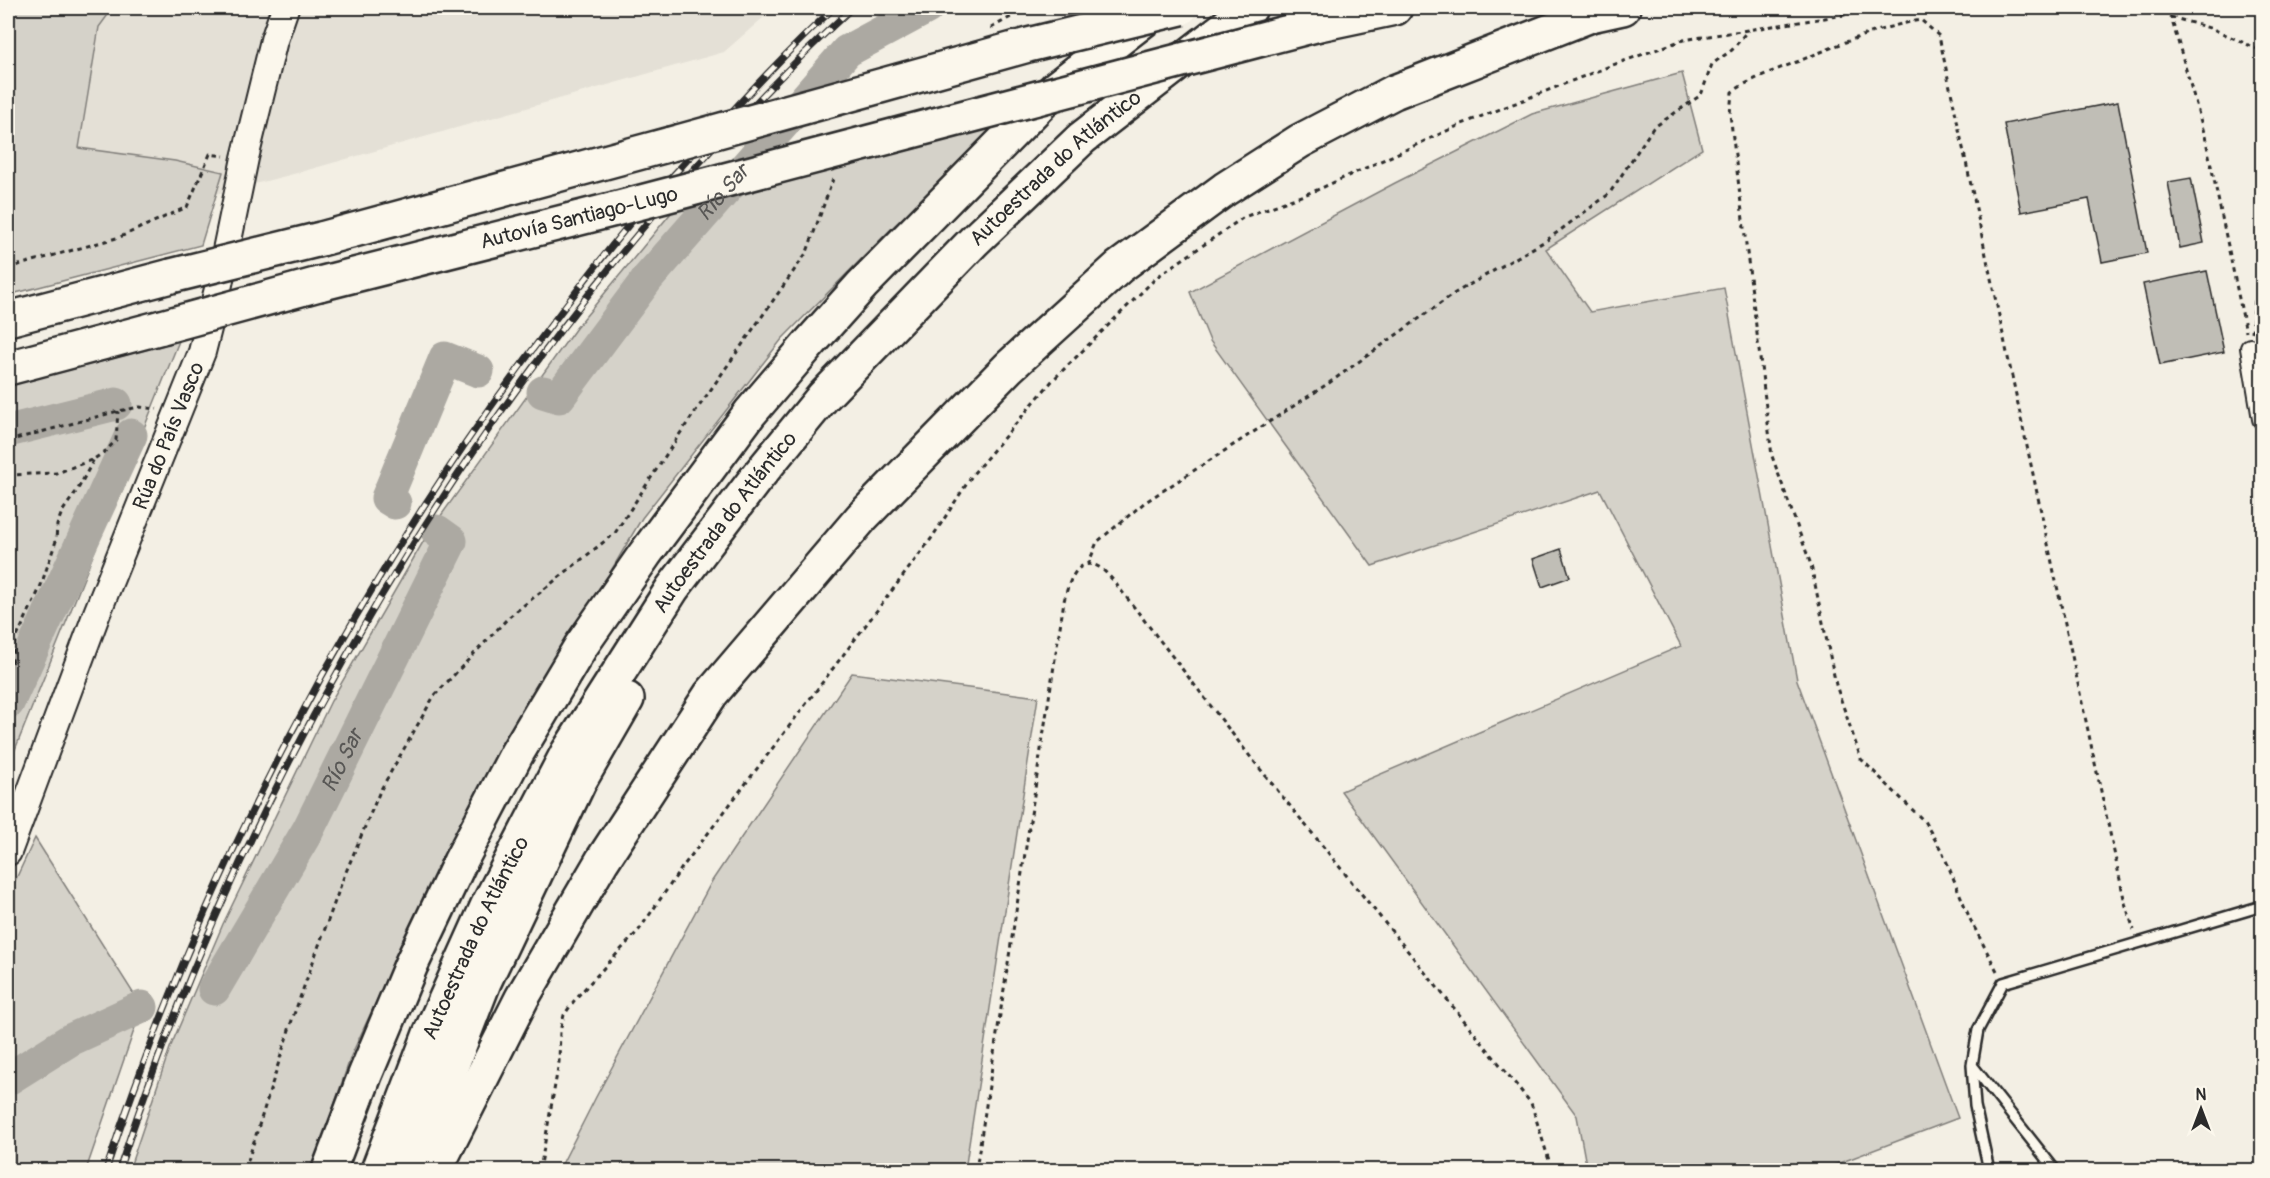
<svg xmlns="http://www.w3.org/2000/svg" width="2270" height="1178" font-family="Pangolin,sans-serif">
<rect width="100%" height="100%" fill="#f3efe4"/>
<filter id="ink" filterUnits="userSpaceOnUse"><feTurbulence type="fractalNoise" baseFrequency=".0167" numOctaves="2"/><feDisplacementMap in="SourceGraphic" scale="12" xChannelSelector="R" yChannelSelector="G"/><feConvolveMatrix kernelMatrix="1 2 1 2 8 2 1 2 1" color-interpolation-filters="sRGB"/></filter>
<g filter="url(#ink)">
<path fill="#e4e0d6" d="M8 8H774L724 52 297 173 8 248Z"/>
<path fill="#d5d2c9" stroke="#807e7a" stroke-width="1.5" d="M8 8H113L99 27 79 148 175 161 223 172 201 245 8 295Z
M1682 73 1702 149 1546 249 1590 312 1724 288 1797 680 1958 1118 1821 1170H1587L1577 1116 1341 791 1681 646 1600 490 1372 566 1210 341 1190 292 1395 183 1532 114Z
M1012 121 895 225 782 339 642 518 442 859 351 1056 312 1170H129L170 1048 223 924 331 701 427 535 576 328 676 207Z
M179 341 8 767V386Z
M852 673 1038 697 965 1170H559L596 1097 712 881Z
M35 838 142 1007 86 1170H8V896Z"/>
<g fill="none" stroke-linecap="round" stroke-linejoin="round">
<g stroke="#aca9a2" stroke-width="33">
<path id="s1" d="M543 392 559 397 648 278 847 51 927 8"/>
<path d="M8 431 116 404"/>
<path d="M395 503 387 498 445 358 478 371"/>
<path d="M8 703 131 435"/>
<path id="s2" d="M214 989 308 830 451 541 437 531"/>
<path d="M8 1079 70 1040 142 1007"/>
</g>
</g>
<path fill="#c0beb6" stroke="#2b2b2b" stroke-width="1.5" d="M2118 102 2147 253 2102 262 2089 199 2021 212 2004 124Z
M2191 178 2204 243 2180 248 2168 182Z
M2207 271 2224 352 2160 365 2143 284Z
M1561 549 1570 577 1542 587 1533 559Z"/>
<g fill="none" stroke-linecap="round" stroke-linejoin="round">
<g stroke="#2b2b2b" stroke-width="14">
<path id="lane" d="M1972 1065 1975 1106 1989 1170
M2055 1170 1972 1065 1978 1030 2003 983 2262 906"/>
</g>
<g stroke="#2b2b2b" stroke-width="22">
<path id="street" d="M2250 348 2262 419"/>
</g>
<g stroke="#2b2b2b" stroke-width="30">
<g id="secondary">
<path id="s3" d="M8 852 97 613 202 352 218 289 245 158 274 40 285 8"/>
</g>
</g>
<g stroke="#2b2b2b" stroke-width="38">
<g id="highway">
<path d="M1319 24 1395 8"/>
<path d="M321 239 671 144"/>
<path d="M319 284 615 209"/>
<path d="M8 319 171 276"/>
<path d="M8 368 162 327"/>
<path d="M329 1170 365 1075 411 965 460 862 517 753 581 646 645 554 750 413 809 344 862 285 1056 88 1154 12"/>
<path id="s4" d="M378 1170 430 1034 487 907 568 752 672 589 754 481 823 397 974 241 1082 138 1250 8"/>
<path d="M411 1170 484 982 579 782 627 699"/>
<path d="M435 1170 522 998 602 861 711 694 862 517 1009 367 1119 267 1225 189 1300 141 1394 92 1591 15 1623 8"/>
</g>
</g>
<path stroke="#2b2b2b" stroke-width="3" stroke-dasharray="4.5 4.5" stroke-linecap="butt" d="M2117 8 2160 10 2171 17 2205 136 2246 332
M2171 17 2213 29 2262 51
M991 28 1027 8
M8 268 120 237 187 207 210 154 224 156
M2252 332 2255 299 2262 263
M2255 333 2262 312
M8 441 118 411 140 407 157 409
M8 475 57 473 94 459 107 450 116 440 118 411
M1088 565 1097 542 1144 503 1329 383 1455 293 1547 240 1609 194 1653 128 1701 95 1712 64 1732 50 1748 30
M8 671 12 662 15 641 40 588 56 541 57 525 62 512 78 489 94 459
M1997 971 1970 919 1943 853 1924 821 1861 759 1836 685 1811 565 1772 456 1730 114 1732 92C1752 78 1776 70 1799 61 1838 45 1879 27 1921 20L1939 36 2125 903 2134 930
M245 1170 293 1017 343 879 380 791 434 696 509 617 615 533 679 435 807 252 833 179
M540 1170 559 1062 560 1031 564 1015 576 998 639 930 681 869 931 539 973 474 1052 381 1157 277 1244 217 1317 190 1462 124 1610 66 1683 40 1889 8
M976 1170 1064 601C1068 585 1076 555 1099 567 1104 570 1109 576 1113 580L1252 759 1531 1103 1552 1170"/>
<use href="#lane" stroke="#fbf7ec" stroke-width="9"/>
<use href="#street" stroke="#fbf7ec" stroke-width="18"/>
<use href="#secondary" stroke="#fbf7ec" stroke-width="26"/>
<use href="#highway" stroke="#fbf7ec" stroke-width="33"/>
<g stroke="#2b2b2b" stroke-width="7">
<path id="rail" d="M106 1170C204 873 351 591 539 341 571 298 603 255 638 214 659 190 682 166 704 142 746 96 788 50 834 8
M119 1170C260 739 519 317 852 8"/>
</g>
<use href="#rail" stroke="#fbf7ec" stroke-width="4.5" stroke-dasharray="14" stroke-linecap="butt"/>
<g stroke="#2b2b2b" stroke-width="38" stroke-linecap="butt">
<path id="highway-bridge" d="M671 144 1028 45 1181 8
M615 209 1319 24
M171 276 321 239
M162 327 319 284"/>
</g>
<use href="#highway-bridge" stroke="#fbf7ec" stroke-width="33"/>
</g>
</g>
<g text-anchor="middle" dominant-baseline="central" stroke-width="6" stroke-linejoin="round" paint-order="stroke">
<g font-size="21" fill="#2b2b2b" stroke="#fbf7ec">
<text stroke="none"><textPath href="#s4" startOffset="1224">Autoestrada do Atlántico</textPath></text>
<text transform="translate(579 218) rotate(-14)">Autovía Santiago-Lugo</text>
<text stroke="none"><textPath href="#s3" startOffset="446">Rúa do País Vasco</textPath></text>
<text stroke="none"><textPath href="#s4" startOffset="738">Autoestrada do Atlántico</textPath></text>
<text stroke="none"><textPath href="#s4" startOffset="252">Autoestrada do Atlántico</textPath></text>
</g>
<g font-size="22" font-style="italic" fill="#585755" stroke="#fbf7ec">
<text stroke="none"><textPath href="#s1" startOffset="279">Río Sar</textPath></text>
<text stroke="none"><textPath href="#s2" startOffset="262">Río Sar</textPath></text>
</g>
</g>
<rect width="2270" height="1178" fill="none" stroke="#fbf7ec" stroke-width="30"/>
<rect x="15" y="15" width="2240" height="1148" fill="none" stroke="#2b2b2b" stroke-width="2" filter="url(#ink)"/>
<g transform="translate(2201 1109)" stroke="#fbf7ec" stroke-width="4.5" paint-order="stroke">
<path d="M0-4.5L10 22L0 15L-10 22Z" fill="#2b2b2b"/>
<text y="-9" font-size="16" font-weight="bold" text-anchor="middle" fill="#2b2b2b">N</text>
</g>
</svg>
